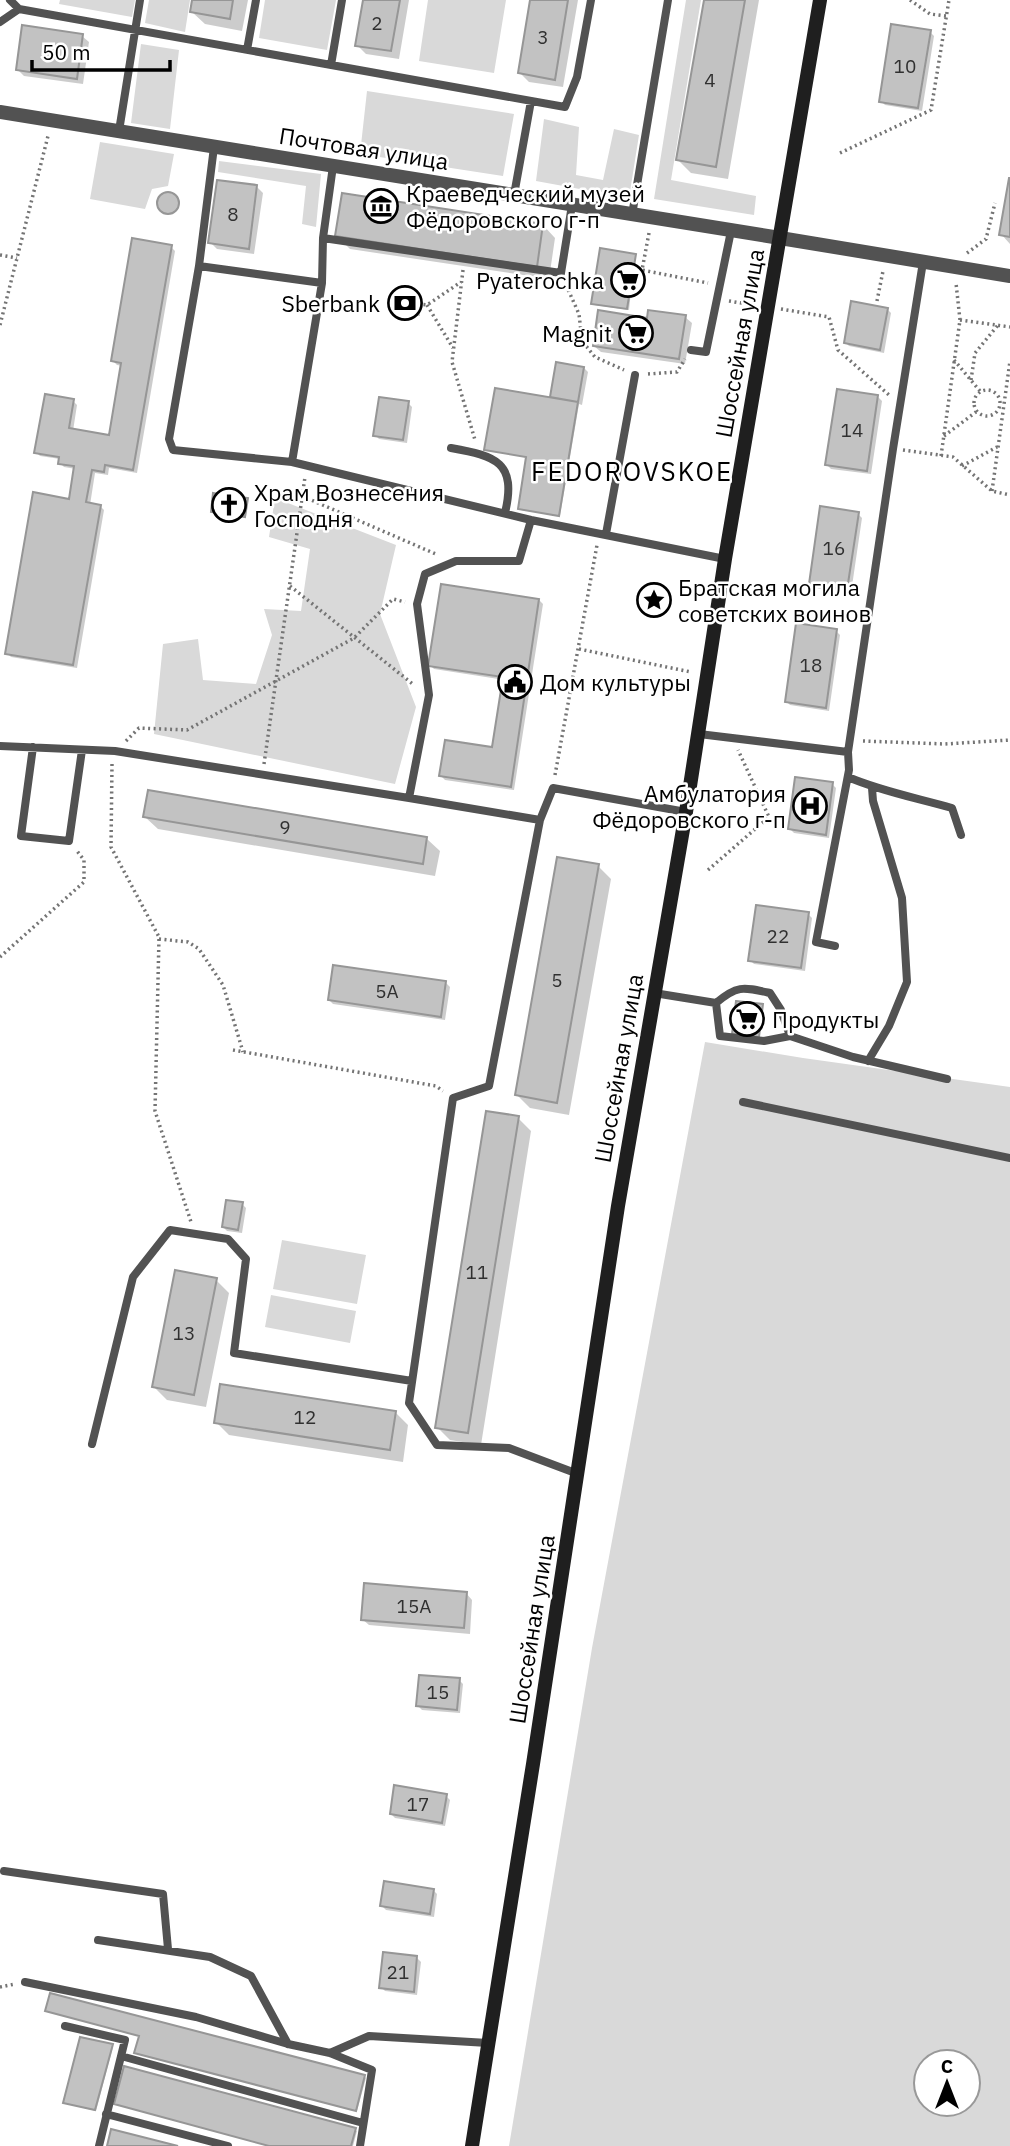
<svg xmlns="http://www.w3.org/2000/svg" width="1010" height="2146" font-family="'IBM Plex Sans',sans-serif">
<rect width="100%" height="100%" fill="#fff"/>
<path fill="#d9d9d9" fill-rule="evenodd" d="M60 0H135L132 17 59 4Z
M149 0H190L185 32 145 23Z
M265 0H336L327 50 259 38Z
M428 0H506L494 73 419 61Z
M686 0H701L671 180 756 196 754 215 654 199Z
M141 44 179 50 170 129 131 123Z
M367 91 514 114 503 176 360 154Z
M544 119 579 127 576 175 603 180 614 129 639 135 629 198 536 181Z
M100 142 174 154 168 186 152 189 145 209 90 199Z
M219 161 321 174 316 227 302 224 306 186 218 172Z
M275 498 396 545 380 614 416 707 395 784 154 734 163 644 198 639 203 680 256 684 272 635 264 609 301 611 310 549 269 537Z
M705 1042 803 1058 1010 1087V2146H509L592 1648ZM926 2062H968V2104H926Z
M282 1240 366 1255 357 1304 273 1289Z
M271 1295 356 1311 350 1343 265 1327Z"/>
<path fill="#0003" d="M194 0H248L242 31 205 24 192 12Z
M365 0H409L399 59 366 54 357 45Z
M532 0H578L563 87 529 82 520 73Z
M706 0H759L728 179 691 173 678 160Z
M930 32 934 36 922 111 885 105 881 101Z
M82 36 89 42 83 84 24 76 17 69Z
M1010 180V244L1001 234Z
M257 187 263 193 254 254 217 249 210 242Z
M159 204a10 10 0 1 1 20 0a10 10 0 1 1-20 0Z
M543 225 555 238 549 279 350 249 337 236Z
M171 247 175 251 137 473 109 468 108 475 95 473 90 505 100 506 104 510 77 668 11 657 7 653 70 501 76 469 64 467 60 463V459L40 456 36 452 73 401 77 405 73 431 110 437 123 366 117 365 113 361Z
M635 255 629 310 594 305 593 304Z
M416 296 420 300V316L399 315 395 311Z
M887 309 891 313 884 353 849 346 845 342Z
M685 317 692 323 685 364 601 352 594 346 649 320Z
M584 368 588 372 582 405 579 404 560 516 521 510 528 458 486 449 555 400 552 396Z
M878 397 882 401 871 474 831 469 827 465Z
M408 403 412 407 407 443 379 439 375 435Z
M247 500 246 517 213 512Z
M858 514 862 518 851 593 815 588 811 584Z
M539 600 543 604 514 790 445 780 441 776 494 749 505 680 434 669 430 665Z
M836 631 840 635 829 711 790 705 786 701Z
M832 784 836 788 829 838 794 833 790 829Z
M145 817 427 839 440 851 435 876 158 829Z
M598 866 611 879 569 1115 530 1108 517 1095Z
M808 914 812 918 805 971 754 964 750 960Z
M446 983 450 987 445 1020 333 1004 329 1000Z
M518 1118 531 1131 481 1445 450 1440 437 1427Z
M242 1204 246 1208 242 1233 227 1231 223 1227Z
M216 1280 229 1293 206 1407 167 1400 154 1387Z
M395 1412 408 1425 403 1462 229 1435 216 1422Z
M466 1593 472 1600 470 1634 369 1625 362 1619Z
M459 1680 463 1684 460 1713 422 1710 418 1706Z
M446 1796 450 1800 445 1826 395 1818 391 1814Z
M433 1890 437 1894 434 1917 386 1910 382 1906Z
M417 1958 421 1962 417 1995 385 1991 381 1987Z
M47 2011 364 2076 366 2078 357 2111 138 2054 141 2036Z
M112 2045 113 2047 96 2111 67 2104 65 2103Z
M115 2104 355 2130 357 2131 353 2146H269Z"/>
<path fill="#c2c2c2" stroke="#969696" stroke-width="2" d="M192 0H233L230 19 190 12Z
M363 0H400L391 51 355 46Z
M530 0H568L555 80 518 73Z
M704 0H745L716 167 676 160Z
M891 24 931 30 918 108 879 102Z
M22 25 83 34 77 79 16 70Z
M1009 178H1010V237L999 235Z
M217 180 257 185 249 249 208 243Z
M157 203a11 11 0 1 1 22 0a11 11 0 1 1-22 0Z
M342 193 543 224 537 267 335 236Z
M132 238 172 245 133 470 105 465 104 472 92 470 86 502 101 505 73 665 5 654 33 492 69 499 74 466 58 464 59 457 34 453 45 394 74 399 69 428 109 435 121 363 111 361Z
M600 248 636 254 627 309 591 304Z
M394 293 417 295 416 313 393 311Z
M851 301 888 308 880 350 844 343Z
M598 310 647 318 648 310 686 315 679 359 593 346Z
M556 362 584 367 578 402 550 397Z
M495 388 578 402 559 516 518 509 526 457 484 450Z
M837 389 878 395 867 471 825 465Z
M379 397 409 401 403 440 373 436Z
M213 493 248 498 245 517 211 512Z
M820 506 859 512 847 590 809 584Z
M441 584 539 599 511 787 439 776 445 740 492 747 503 677 428 666Z
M796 623 837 629 826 708 785 702Z
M795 777 833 782 826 835 788 829Z
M148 790 427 837 423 864 143 817Z
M557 857 599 864 557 1103 515 1095Z
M756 905 809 912 801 968 748 961Z
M333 965 446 981 441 1017 328 1000Z
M736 1001 763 1004 759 1037 732 1034Z
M486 1111 519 1116 468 1433 435 1428Z
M226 1200 243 1202 238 1230 222 1227Z
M175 1270 217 1278 194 1395 152 1387Z
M220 1384 396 1411 390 1450 214 1423Z
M364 1583 467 1592 464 1628 361 1620Z
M419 1675 460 1678 457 1710 416 1706Z
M394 1785 447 1794 442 1823 390 1814Z
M384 1881 434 1889 430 1914 380 1906Z
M383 1952 417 1956 414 1992 379 1988Z
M50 1993 365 2075 356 2111 134 2053 139 2036 45 2011Z
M80 2037 113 2044 95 2110 63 2103Z
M124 2066 356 2128 351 2146H269L114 2104Z
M111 2129 178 2146H107Z"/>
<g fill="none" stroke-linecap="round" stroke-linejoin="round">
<path stroke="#747474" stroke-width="3.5" stroke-dasharray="2 3.5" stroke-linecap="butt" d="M910 0 930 14 946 16
M840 153 931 110 949 0
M649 233 642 270 708 283
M967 253 986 239 995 203
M0 255 17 258
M463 270 452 362 475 440
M566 285 579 314 582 341 595 357 624 370
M729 301 753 305
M877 301 883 271
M418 304 427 305 461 282
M427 305 453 348
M781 309 829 317 838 350 889 395
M960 320 1010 327
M0 325 48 136
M954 360 980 391
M648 374 677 372 685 359
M971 380 975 353 998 325
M974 403a13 13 0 1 1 26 0a13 13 0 1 1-26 0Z
M944 436 976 412
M903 450 953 457 992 491 1010 495
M941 456 960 320 956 283
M962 466 997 447
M992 491 1010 361
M302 496 438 555
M290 586 414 685
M579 649 691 672
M126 741 139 728 187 730 354 638 393 599 405 602
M863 741 945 744 1010 740
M112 764 111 847 159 937 155 1111 191 1222
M264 764 305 477
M555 775 597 545
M708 870 769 817 738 750
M159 939 188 942 199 949 223 985 243 1052
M0 957 84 882V860L77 851
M233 1050 436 1086 443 1091
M0 1987 15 1984"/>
<path stroke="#525252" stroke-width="8" d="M10 0 19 9 565 107 577 77 591 0
M0 22 19 9
M247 50 256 0
M331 65 342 0
M119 131 140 0
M214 147 199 266 169 439 173 450 292 462
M333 166 323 238 322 283 292 462 531 520 725 559
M514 195 531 101
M632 215 668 0
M323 238 561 273 572 205
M199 266 322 283
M691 350 706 352 731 231
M451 448C496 456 517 462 505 513
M531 520 519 561H456L425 574 417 604 429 695 409 798 540 820 553 788 686 812
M606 534 635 375
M699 734 848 752
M0 746 115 751 409 798
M33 747 21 836 69 841 82 750
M848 777C880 791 917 798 952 808L961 835
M540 820 489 1086 453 1098 409 1403 437 1445 509 1448 578 1474
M835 946 816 942 849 770 848 752 893 449 923 262
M654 993 716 1003 720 1036 764 1041 790 1036 853 1057 947 1079
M716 1003C737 985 743 987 770 993L781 1010 790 1036
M868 1061 889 1026 907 982 902 898 873 801 872 788
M743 1102 1010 1158
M92 1444 133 1277 170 1230 228 1239 246 1259 234 1353 412 1381
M4 1871 163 1894 168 1949
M98 1940 210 1957 251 1976 288 2044
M25 1982 196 2017 288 2044 330 2053 372 2070 360 2146
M65 2026 125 2040 99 2146
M330 2053 369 2036 488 2043
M121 2056 363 2123
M106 2114 228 2146"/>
<path stroke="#525252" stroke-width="14" d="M0 112 780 238"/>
<path stroke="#525252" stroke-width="14" d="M780 238 1010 276"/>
<path stroke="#1f1f1f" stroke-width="14" d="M472 2146 533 1764 618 1206 686 812 725 559 820 0"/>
</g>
<defs>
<g id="museum-ring" transform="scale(1.75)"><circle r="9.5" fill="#fff" stroke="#000" stroke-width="1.5"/><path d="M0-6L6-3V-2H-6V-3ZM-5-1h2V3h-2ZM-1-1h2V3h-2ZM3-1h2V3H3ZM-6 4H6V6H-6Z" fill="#000"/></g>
<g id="supermarket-ring" transform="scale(1.75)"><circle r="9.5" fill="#fff" stroke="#000" stroke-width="1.5"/><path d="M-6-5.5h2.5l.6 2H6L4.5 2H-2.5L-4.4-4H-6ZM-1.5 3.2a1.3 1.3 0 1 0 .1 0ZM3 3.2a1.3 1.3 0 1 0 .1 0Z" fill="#000"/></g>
<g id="bank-ring" transform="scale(1.75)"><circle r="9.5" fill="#fff" stroke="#000" stroke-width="1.5"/><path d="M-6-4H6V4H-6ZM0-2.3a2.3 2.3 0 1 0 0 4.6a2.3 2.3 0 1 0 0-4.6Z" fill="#000"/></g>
<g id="church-ring" transform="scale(1.75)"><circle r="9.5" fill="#fff" stroke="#000" stroke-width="1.5"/><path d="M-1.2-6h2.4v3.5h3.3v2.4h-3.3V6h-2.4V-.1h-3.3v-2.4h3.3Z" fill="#000"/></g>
<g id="sight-ring" transform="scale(1.75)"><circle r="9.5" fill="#fff" stroke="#000" stroke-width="1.5"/><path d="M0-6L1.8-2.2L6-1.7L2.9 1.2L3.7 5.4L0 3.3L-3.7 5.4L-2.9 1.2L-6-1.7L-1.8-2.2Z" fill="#000"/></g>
<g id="civic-ring" transform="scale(1.75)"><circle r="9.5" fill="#fff" stroke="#000" stroke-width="1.5"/><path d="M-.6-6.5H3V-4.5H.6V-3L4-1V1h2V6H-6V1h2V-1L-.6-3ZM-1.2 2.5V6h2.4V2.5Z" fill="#000"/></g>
<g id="hospital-ring" transform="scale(1.75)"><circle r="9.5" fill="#fff" stroke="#000" stroke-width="1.5"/><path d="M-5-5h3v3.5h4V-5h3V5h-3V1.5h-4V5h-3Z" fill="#000"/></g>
</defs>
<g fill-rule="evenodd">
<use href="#museum-ring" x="381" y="206"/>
<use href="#supermarket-ring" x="628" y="280"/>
<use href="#bank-ring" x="405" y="303"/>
<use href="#supermarket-ring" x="636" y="333"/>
<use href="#church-ring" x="229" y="505"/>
<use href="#sight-ring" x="654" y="600"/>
<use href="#civic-ring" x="515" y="682"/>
<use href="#hospital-ring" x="810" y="806"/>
<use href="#supermarket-ring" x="747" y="1019"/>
</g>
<g text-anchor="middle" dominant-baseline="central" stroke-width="5" stroke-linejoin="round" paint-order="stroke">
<g font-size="19" fill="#303030">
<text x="377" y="23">2</text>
<text x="543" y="37">3</text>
<text x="905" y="66">10</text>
<text x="710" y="80">4</text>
<text x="233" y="214">8</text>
<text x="852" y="430">14</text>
<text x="834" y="548">16</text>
<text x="811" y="665">18</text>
<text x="285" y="827">9</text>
<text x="778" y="936">22</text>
<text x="557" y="980">5</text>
<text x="387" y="991">5А</text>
<text x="477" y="1272">11</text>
<text x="184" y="1333">13</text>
<text x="305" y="1417">12</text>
<text x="414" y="1606">15А</text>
<text x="438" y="1692">15</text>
<text x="418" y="1804">17</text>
<text x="398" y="1972">21</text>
</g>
<g font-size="23" fill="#000" stroke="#fff">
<text transform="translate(364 148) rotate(9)">Почтовая улица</text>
<text transform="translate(739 343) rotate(-80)">Шоссейная улица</text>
<text transform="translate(618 1068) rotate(-80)">Шоссейная улица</text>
<text transform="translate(531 1629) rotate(-81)">Шоссейная улица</text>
</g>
<g font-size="23" fill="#000" stroke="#fff" text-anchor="start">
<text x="406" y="193">Краеведческий музей<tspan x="406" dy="26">Фёдоровского г-п</tspan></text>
<text x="604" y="280" text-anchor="end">Pyaterochka</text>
<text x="380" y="303" text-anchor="end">Sberbank</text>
<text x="612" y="333" text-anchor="end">Magnit</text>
<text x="254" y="492">Храм Вознесения<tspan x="254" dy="26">Господня</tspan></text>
<text x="678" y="587">Братская могила<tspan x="678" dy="26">советских воинов</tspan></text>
<text x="540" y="682">Дом культуры</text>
<text x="786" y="793" text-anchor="end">Амбулатория<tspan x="786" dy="26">Фёдоровского г-п</tspan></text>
<text x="772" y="1019">Продукты</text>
</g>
<g font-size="26" letter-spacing="2" fill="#000" stroke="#fff">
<text x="632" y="471">FEDOROVSKOE</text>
</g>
</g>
<g transform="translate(947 2083)"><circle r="33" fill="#ffffff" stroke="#999999" stroke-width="2"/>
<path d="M0-5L12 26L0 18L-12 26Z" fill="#000000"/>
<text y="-10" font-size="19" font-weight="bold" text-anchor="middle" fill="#000000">С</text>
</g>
<path d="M32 60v10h138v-10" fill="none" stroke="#000000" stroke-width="3.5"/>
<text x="42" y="60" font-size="21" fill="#000000" stroke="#ffffff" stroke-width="5" paint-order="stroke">50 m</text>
</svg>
